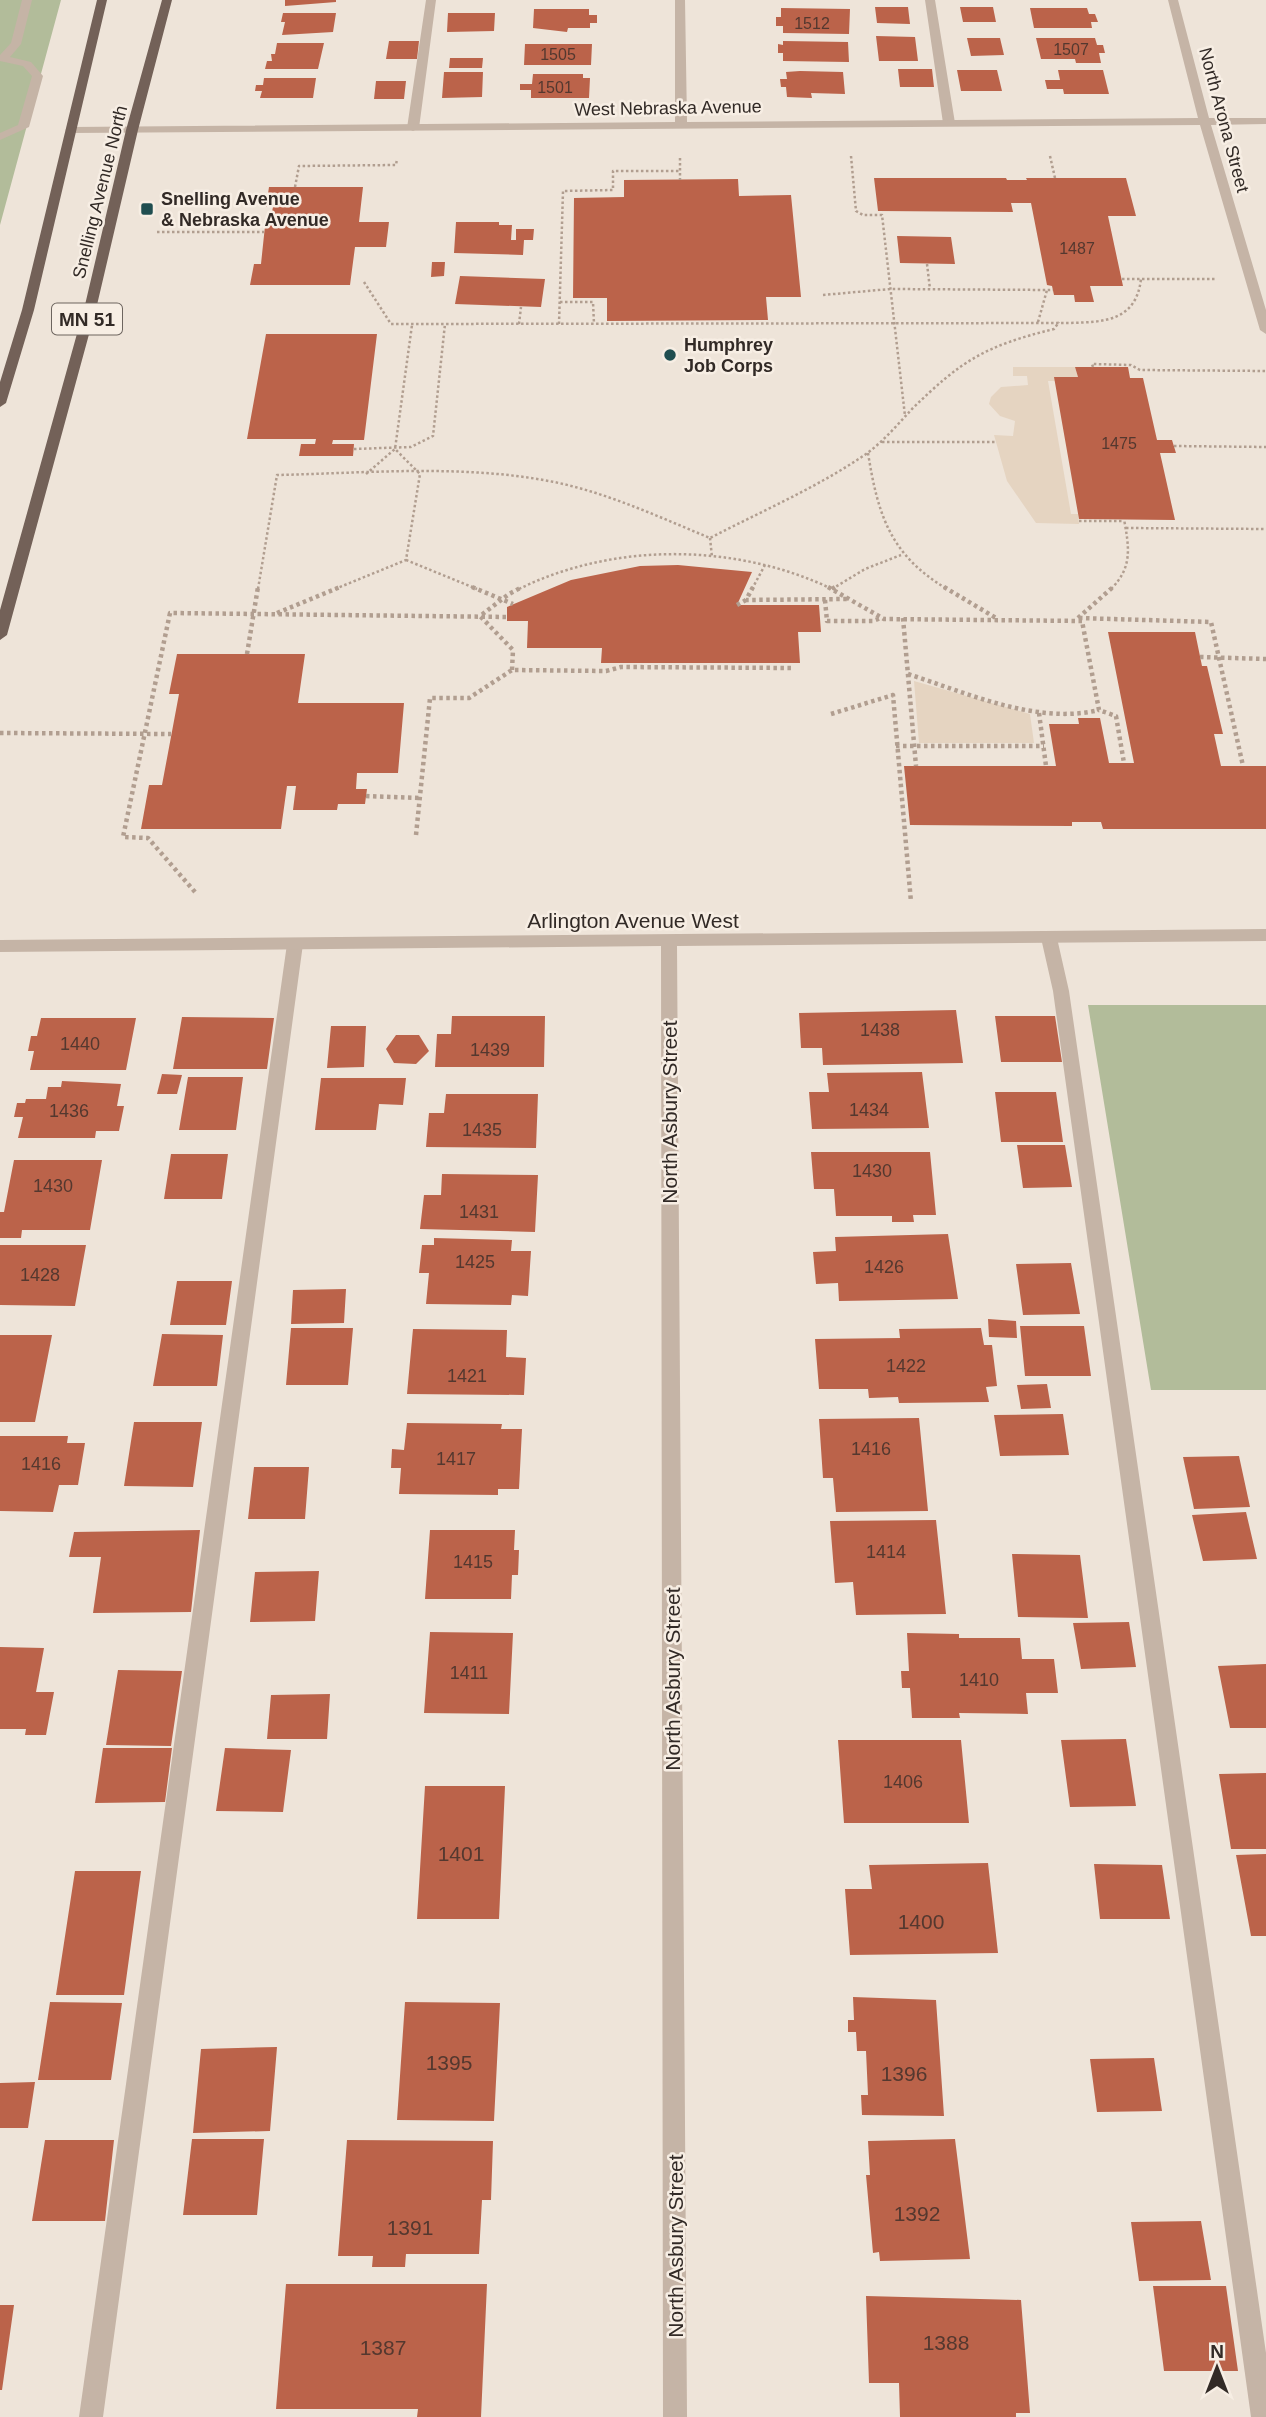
<svg xmlns="http://www.w3.org/2000/svg" width="1266" height="2417" font-family="Arial,sans-serif">
<rect width="100%" height="100%" fill="#eee4d9"/>
<path fill="#b2bc9a" d="M0 0H61L0 225Z
M1088 1005H1266V1390H1151Z"/>
<path fill="#e5d4c1" d="M1013 367H1075L1078 377H1055V381H1048L1071 514H1078L1079 524 1036 523 1007 481 994 435 1013 436 1015 421 1000 416 989 404 991 397 1001 387 1028 385 1027 376H1013Z
M914 681 1030 714 1034 743H919Z"/>
<path fill="#bb634a" d="M285 0H336V2L285 6Z
M875 7H908L910 24 877 23Z
M960 7H993L996 22H963Z
M781 8 850 9 849 34 783 33V26H776V17H781Z
M1030 8H1087L1089 14H1095L1098 22H1091L1092 28H1034Z
M534 9H589V15H597V23H590V28H568L567 32 533 28Z
M283 13H336L333 32 282 35 285 22H281Z
M448 13H495L494 31 447 32Z
M876 36 915 37 918 61H879Z
M967 38H1000L1004 55 971 56Z
M1036 38H1095L1097 45H1103L1105 53H1099L1101 63H1076L1075 59H1041Z
M389 41H419L417 59H386Z
M783 41 848 42 849 62 783 61V53H778V44L783 45Z
M277 43H324L318 69H265L267 61H272L271 54H275Z
M525 44H592L591 65H524Z
M450 58H483L482 68H449Z
M898 69H932L934 87H900Z
M957 70H997L1002 91H961Z
M1058 70H1103L1109 94H1064L1063 89H1047L1045 80H1060Z
M800 71 843 72 845 94 811 93 812 98 787 97 786 87H781L780 79H787L786 72Z
M444 72H483L482 97 442 98Z
M533 74H583V78H590L589 98H531V90H520V84H532Z
M264 78H316L313 98H260L262 91H255L256 85H263Z
M376 81H406L404 99H374Z
M874 178H1006L1007 180H1027L1026 178H1126L1136 216H1108L1123 286H1090L1094 302H1075L1074 295H1054L1052 286 1047 285 1031 203H1011L1013 212 878 211Z
M738 179 739 196 791 195 801 297H766L768 320 607 321V298H573L574 198 624 197V180Z
M269 187H363L359 222H389L386 247H355L350 285H250L254 264H261L265 226H269L273 207H266Z
M456 222H499V225H512L511 240H516V229H534L533 240H524L523 255 454 253Z
M897 236 951 237 955 264 900 263Z
M432 262H445L444 276 431 277Z
M460 276 545 279 541 307 455 304Z
M266 334H377L364 440H333L332 444H354L353 456H299L301 444H315L316 439H247Z
M1075 367H1128L1130 378H1143L1157 440H1172L1176 453H1160L1175 520 1079 519 1054 377H1078Z
M678 565 752 572 737 605H819L821 632H798L800 663H601L602 648H527L528 621H507V607L571 580 640 566Z
M1108 632H1195L1202 666H1207L1223 734H1214L1221 766H1266V829H1103L1101 822H1072V826L910 825 904 766H1056L1049 724H1079L1078 718H1100L1109 763H1134Z
M177 654H305L298 703H404L398 773H357L356 789H367L365 804H338L337 810H293L296 786H287L281 829H141L149 785H162L179 694H169Z
M956 1010 963 1063 823 1065 822 1048H801L799 1013Z
M452 1016H545L544 1067H435L437 1034H451Z
M995 1016H1055L1062 1062H1001Z
M182 1017 274 1018 267 1069H173Z
M41 1018H136L126 1070H30L34 1051H28L31 1036H37Z
M331 1026H366L364 1067 327 1068Z
M396 1035H419L429 1051 416 1064 394 1063 386 1049Z
M922 1072 929 1128 812 1129 809 1092H829L827 1073Z
M162 1074 182 1075 177 1094H157Z
M188 1077H243L236 1130H179Z
M321 1078H406L403 1105 379 1104 376 1130H315Z
M62 1081 121 1084 117 1106H124L119 1131H96L95 1138H18L23 1117H14L17 1103H25L26 1099H46L48 1087H61Z
M995 1092H1056L1063 1142H1001Z
M446 1094H538L536 1148 426 1147 429 1113H444Z
M1017 1145H1065L1072 1187 1023 1188Z
M811 1152H930L936 1215H913L914 1222H892V1216H836L834 1189H814Z
M171 1154H228L222 1199H164Z
M14 1160H102L90 1230H22L21 1238H0V1212H4Z
M442 1174 538 1175 535 1232 420 1229 424 1195H441Z
M948 1234 958 1299 839 1301 838 1283 816 1284 813 1252 836 1251 835 1237Z
M434 1238 512 1240 511 1251H531L528 1296 512 1295 511 1305 426 1304 429 1273H419L422 1245H434Z
M0 1245H86L75 1306 0 1305Z
M1071 1263 1080 1314 1023 1315 1016 1264Z
M177 1281H232L226 1325H170Z
M346 1289 344 1323 291 1324 293 1290Z
M988 1319 1016 1321 1017 1338 989 1337Z
M1020 1326H1084L1091 1376H1025Z
M291 1328H353L348 1385H286Z
M981 1328 984 1345H992L997 1386 986 1387 989 1402 899 1403 898 1397 869 1398 868 1389H819L815 1339 900 1338 899 1329Z
M413 1329 507 1330 506 1357 526 1358 524 1395 407 1394Z
M162 1334 223 1335 217 1386H153Z
M0 1335H52L35 1422H0Z
M1047 1384 1051 1408 1021 1409 1017 1385Z
M1063 1414 1069 1455 1000 1456 994 1415Z
M919 1418 928 1511 836 1512 833 1478H823L819 1419Z
M134 1422H202L193 1487 124 1486Z
M407 1423 502 1424 501 1429H522L519 1489H498V1495L399 1494 401 1468H391L392 1449 404 1450Z
M0 1436H68L67 1443H85L78 1485H59L53 1512 0 1511Z
M1239 1456 1250 1507 1194 1509 1183 1457Z
M254 1467H309L305 1519H248Z
M1246 1512 1257 1559 1203 1561 1192 1515Z
M936 1520 946 1614 856 1615 853 1582 835 1583 830 1521Z
M200 1530 191 1612 93 1613 101 1557H69L74 1532Z
M430 1530H515L514 1550H519L518 1575H512L511 1599H425Z
M1012 1554 1080 1555 1088 1618 1018 1617Z
M319 1571 315 1621 250 1622 255 1572Z
M1129 1622 1136 1667 1081 1669 1073 1623Z
M430 1632 513 1633 509 1714 424 1713Z
M907 1633 959 1634V1638H1020L1022 1659H1054L1058 1693H1026L1028 1714 959 1713 960 1718H912L910 1688H902L901 1671H909Z
M0 1647 44 1648 36 1692H54L46 1735H25L26 1729H0Z
M1266 1664V1728H1230L1218 1666Z
M118 1670 182 1671 171 1746 106 1745Z
M330 1694 327 1739H267L271 1695Z
M1126 1739 1136 1806 1070 1807 1061 1740Z
M838 1740H961L969 1823H844Z
M103 1748H172L165 1802 95 1803Z
M225 1748 291 1750 283 1812 216 1811Z
M1266 1773V1849H1231L1219 1774Z
M425 1786H505L499 1919H417Z
M1266 1854V1936H1251L1236 1855Z
M988 1863 998 1953 850 1955 845 1889H872L869 1865Z
M1094 1864 1162 1865 1170 1919H1100Z
M75 1871H141L124 1995H56Z
M853 1997 936 2000 944 2116 862 2115 861 2095H868L866 2051H857L856 2032H848V2020H854Z
M50 2002 122 2003 111 2080H38Z
M405 2002 500 2003 494 2121 397 2120Z
M277 2047 270 2131 193 2133 201 2049Z
M1154 2058 1162 2111 1097 2112 1090 2059Z
M35 2082 28 2128H0V2083Z
M192 2139H264L257 2215H183Z
M955 2139 970 2259 880 2261 879 2252 873 2253 866 2175H870L868 2141Z
M45 2140H114L105 2221H32Z
M347 2140 493 2141 491 2200H482L479 2254H406L405 2267H372L373 2256H338Z
M1201 2221 1211 2280 1139 2281 1131 2222Z
M286 2284H487L481 2417H417L418 2409H276Z
M1153 2286H1226L1238 2371H1164Z
M866 2296 1021 2300 1030 2413H1016V2417H900L899 2383H869Z
M0 2305H14L2 2390H0Z"/>
<g fill="none" stroke-linecap="round" stroke-linejoin="round">
<path stroke="#b19e90" stroke-width="2.5" stroke-dasharray="2.5 2.5" stroke-linecap="butt" d="M851 156 856 211 863 215H882L905 416
M1050 156 1055 178
M680 158V180
M295 187 299 166 396 165 397 159
M157 232H264
M927 264 930 289
M1122 279H1215
M364 282 391 324 1069 323C1105 322 1136 321 1141 279
M823 295 890 289 1053 290
M560 302H593L594 324
M1038 322 1047 290
M519 324 521 307
M559 324 563 191 613 190V171H680
M1093 367 1092 364 1131 365 1140 370 1266 371
M882 442H996
M1174 446 1266 447
M354 449 411 447 433 436 445 324
M868 453C878 515 890 555 947 589
M366 474 395 449 412 325
M1079 521H1124
M1126 528 1266 529
M710 538 712 557
M406 560 477 589
M258 589 277 475C369 473 464 464 554 482 608 493 659 517 710 538 762 511 818 487 866 454 883 442 898 424 912 409 962 360 985 346 1054 329L1059 322
M335 589 406 560 420 474 395 449
M519 589C614 542 736 543 832 589
M752 589 765 565
M832 589 865 569 901 555
M1111 589C1133 567 1129 547 1124 519"/>
<path stroke="#b19e90" stroke-width="4.5" stroke-dasharray="3.5 3.5" stroke-linecap="butt" d="M472 587 513 604
M753 587 746 600 849 599
M828 587 884 619 1082 621 1099 710 1116 716 1124 763
M944 587 996 618
M832 589 835 587
M825 600 827 621H873L881 618
M737 605 746 600
M277 613 340 587
M903 618 916 766
M1078 618 1113 587
M1079 618 1211 622 1243 766
M247 654 258 587
M1200 657 1266 659
M512 670 513 650 480 616 509 594 522 587
M908 674C967 693 1037 725 1099 710
M1039 713 1046 766
M831 714 893 695 911 902
M0 733 171 734
M896 746H1044
M366 796 420 798
M416 835 430 698H469L512 670 606 671 621 667 794 668
M195 892 148 838 123 837 170 613 507 617"/>
<path fill="#c5b4a6" fill-rule="evenodd" d="M22 0H32L21 44 10 57 31 62 43 76 29 127 0 140V133L18 125 32 76 23 66 0 61V55L11 43Z
M426 0H436L419 128 413 131 407 128Z
M925 0H935L955 123 949 126 943 123Z
M1049 932 1057 938 1069 991 1266 2353V2417H1251L1053 991 1041 938Z
M295 938 303 944 103 2417H79L287 944Z"/>
<path fill="#c5b4a6" fill-rule="evenodd" d="M675 0H685L687 122 1198 118 1168 0H1178L1209 118H1266V124L1211 125 1266 310V334L1260 330 1200 125 71 133 65 130 71 127 675 122Z
M1266 929V941L677 946 687 2417H663L661 946 0 952V940Z"/>
<path fill="#736158" fill-rule="evenodd" d="M97 0H107L34 310 6 403 0 407V382L22 310Z
M162 0H172L138 130 97 305 7 635 0 640V610L85 305 126 130Z"/>
</g>
<g fill="#204e50" stroke="#f7eee4" stroke-width="2.5">
<rect x="140" y="202" width="14" height="14" rx="3.5"/>
<circle cx="670" cy="355" r="7"/>
</g>
<g text-anchor="middle" dominant-baseline="central" stroke-width="5" stroke-linejoin="round" paint-order="stroke">
<g font-size="16" fill="#54382f">
<text x="812" y="23">1512</text>
<text x="1071" y="49">1507</text>
<text x="558" y="54">1505</text>
<text x="555" y="87">1501</text>
<text x="1077" y="248">1487</text>
<text x="1119" y="443">1475</text>
</g>
<g font-size="18" fill="#322a26" stroke="#f7eee4">
<text transform="translate(668 108) rotate(-1)">West Nebraska Avenue</text>
<text transform="translate(1224 120) rotate(75)">North Arona Street</text>
<text transform="translate(100 192) rotate(-76)">Snelling Avenue North</text>
</g>
<g font-size="18" font-weight="bold" fill="#322a26" stroke="#f7eee4" text-anchor="start">
<text x="161" y="199">Snelling Avenue<tspan x="161" dy="21">&amp; Nebraska Avenue</tspan></text>
<text x="684" y="345">Humphrey<tspan x="684" dy="21">Job Corps</tspan></text>
</g>
<g font-size="18" fill="#54382f">
<text x="880" y="1030">1438</text>
<text x="80" y="1044">1440</text>
<text x="490" y="1050">1439</text>
<text x="869" y="1110">1434</text>
<text x="69" y="1111">1436</text>
<text x="482" y="1130">1435</text>
<text x="872" y="1171">1430</text>
<text x="53" y="1186">1430</text>
<text x="479" y="1212">1431</text>
<text x="475" y="1262">1425</text>
<text x="884" y="1267">1426</text>
<text x="40" y="1275">1428</text>
<text x="906" y="1366">1422</text>
<text x="467" y="1376">1421</text>
<text x="871" y="1449">1416</text>
<text x="456" y="1459">1417</text>
<text x="41" y="1464">1416</text>
<text x="886" y="1552">1414</text>
<text x="473" y="1562">1415</text>
<text x="469" y="1673">1411</text>
<text x="979" y="1680">1410</text>
<text x="903" y="1782">1406</text>
</g>
<rect fill="#f7eee4" stroke="#6d655f" stroke-width="2" x="52" y="303.5" width="70" height="31" rx="5"/>
<g font-size="19" font-weight="bold" fill="#322a26">
<text x="87" y="319">MN 51</text>
</g>
<g font-size="21" fill="#322a26" stroke="#f7eee4">
<text x="633" y="920">Arlington Avenue West</text>
<text transform="translate(669 1112) rotate(-90)">North Asbury Street</text>
<text transform="translate(672 1679) rotate(-90)">North Asbury Street</text>
<text transform="translate(675 2246) rotate(-90)">North Asbury Street</text>
</g>
<g font-size="21" fill="#54382f">
<text x="461" y="1853">1401</text>
<text x="921" y="1921">1400</text>
<text x="449" y="2062">1395</text>
<text x="904" y="2073">1396</text>
<text x="917" y="2213">1392</text>
<text x="410" y="2227">1391</text>
<text x="946" y="2342">1388</text>
<text x="383" y="2347">1387</text>
</g>
</g>
<g transform="translate(1217 2368)" stroke="#f7eee4" stroke-width="5" paint-order="stroke">
<path d="M0-5L12 26L0 18L-12 26Z" fill="#322a26"/>
<text y="-10" font-size="19" font-weight="bold" text-anchor="middle" fill="#322a26">N</text>
</g>
</svg>
